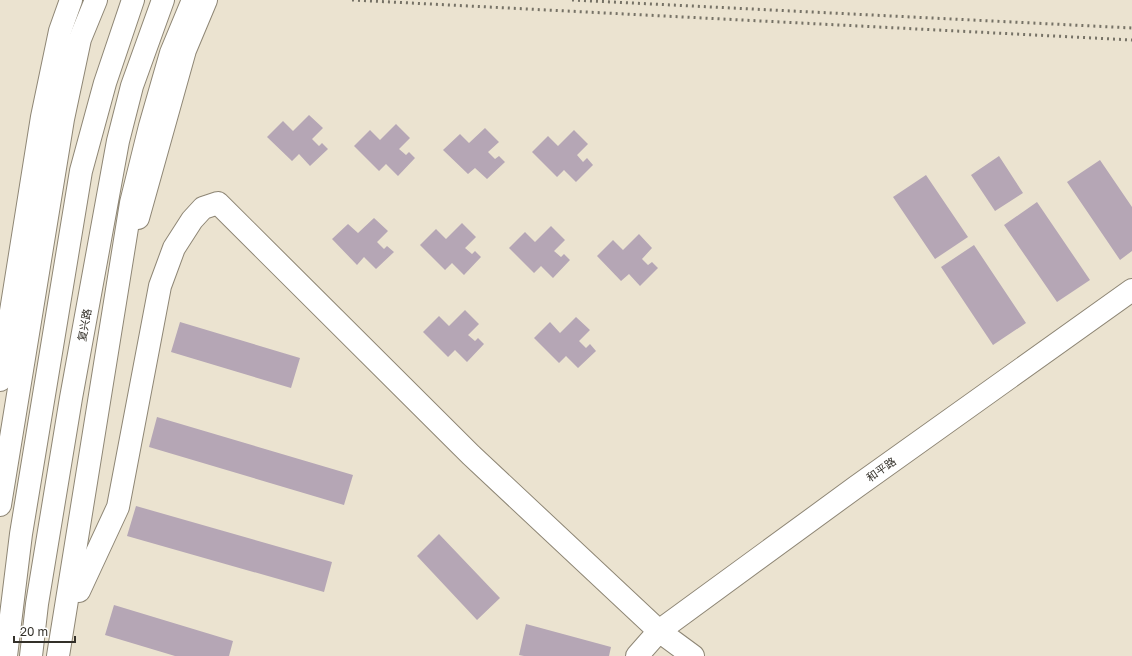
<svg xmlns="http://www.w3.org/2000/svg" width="1132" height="656" font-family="'Golos Text','Noto Sans SC',sans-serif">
<rect width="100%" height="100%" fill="#ebe3d0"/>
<path fill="#b5a6b5" d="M309 115 323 128 312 139 319 146 322 143 328 149 310 166 299 154 292 161 267 137 283 121 293 131Z
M396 124 410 138 399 149 406 155 409 152 415 158 398 176 386 164 379 171 354 146 370 130 380 140Z
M485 128 499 142 488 152 495 159 499 156 505 162 487 179 475 168 468 174 443 150 460 134 469 143Z
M574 130 588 144 577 155 583 162 587 158 593 165 576 182 564 170 557 177 532 152 548 136 558 146Z
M999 156 1023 193 995 211 971 175Z
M1100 160 1132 207V251L1120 260 1067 182Z
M926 175 968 237 935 259 893 197Z
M1037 202 1090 280 1057 302 1004 225Z
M374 218 388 231 377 242 384 249 387 246 394 252 376 269 364 257 357 265 332 239 348 224 358 233Z
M462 223 476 237 465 248 472 254 475 251 481 257 464 275 452 263 445 270 420 245 436 229 446 239Z
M551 226 565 240 554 251 561 257 564 254 570 260 553 278 541 266 534 273 509 248 525 232 535 242Z
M639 234 652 248 642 259 648 265 652 262 658 268 640 286 629 274 621 281 597 256 613 240 623 250Z
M974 245 1026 323 993 345 941 267Z
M465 310 479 324 468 335 475 341 478 338 484 344 467 362 455 350 448 357 423 332 439 316 449 326Z
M576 317 590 330 579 341 586 348 590 344 596 351 578 368 566 356 559 363 534 338 550 322 560 333Z
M180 322 300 358 291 388 171 352Z
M157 417 353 475 344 505 149 447Z
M136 506 332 562 324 592 127 536Z
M439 534 500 598 477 620 417 556Z
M114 605 233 641 229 656H175L105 635Z
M526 624 611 647 609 656H524L519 655Z"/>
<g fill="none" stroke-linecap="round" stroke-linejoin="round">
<g stroke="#8e8675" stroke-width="24">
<path id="minor" d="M138 218 185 50 206 0
M0 380 42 117 60 31 71 0
M79 591 118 507 160 286 174 248 192 220 203 208 218 203 471 455 659 631 693 656
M637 656 659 631 856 487 1132 290"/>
</g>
<g stroke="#8e8675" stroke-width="24">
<path id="major" d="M0 505 63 119 80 39 96 0
M6 656 21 534 81 171 105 83 133 0
M31 656 37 604 71 398 118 141 132 86 163 0
M58 656 131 203 150 126 171 53 193 0"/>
</g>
<use href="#minor" stroke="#fff" stroke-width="22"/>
<use href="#major" stroke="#fff" stroke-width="22"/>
<path stroke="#767266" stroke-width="3" stroke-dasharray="2 4" stroke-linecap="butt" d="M352 0 1132 40
M572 0 1132 28"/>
</g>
<g text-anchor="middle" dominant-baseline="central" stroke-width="3" stroke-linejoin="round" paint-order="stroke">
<g font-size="11" fill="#333029" stroke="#fff">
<text transform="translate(84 325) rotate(-80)">复兴路</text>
<text transform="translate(881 469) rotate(-35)">和平路</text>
</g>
</g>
<path d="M14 636v6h61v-6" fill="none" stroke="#333029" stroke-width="2"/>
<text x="20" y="636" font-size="12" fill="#333029" stroke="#ffffff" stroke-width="3" paint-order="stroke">20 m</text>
</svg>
